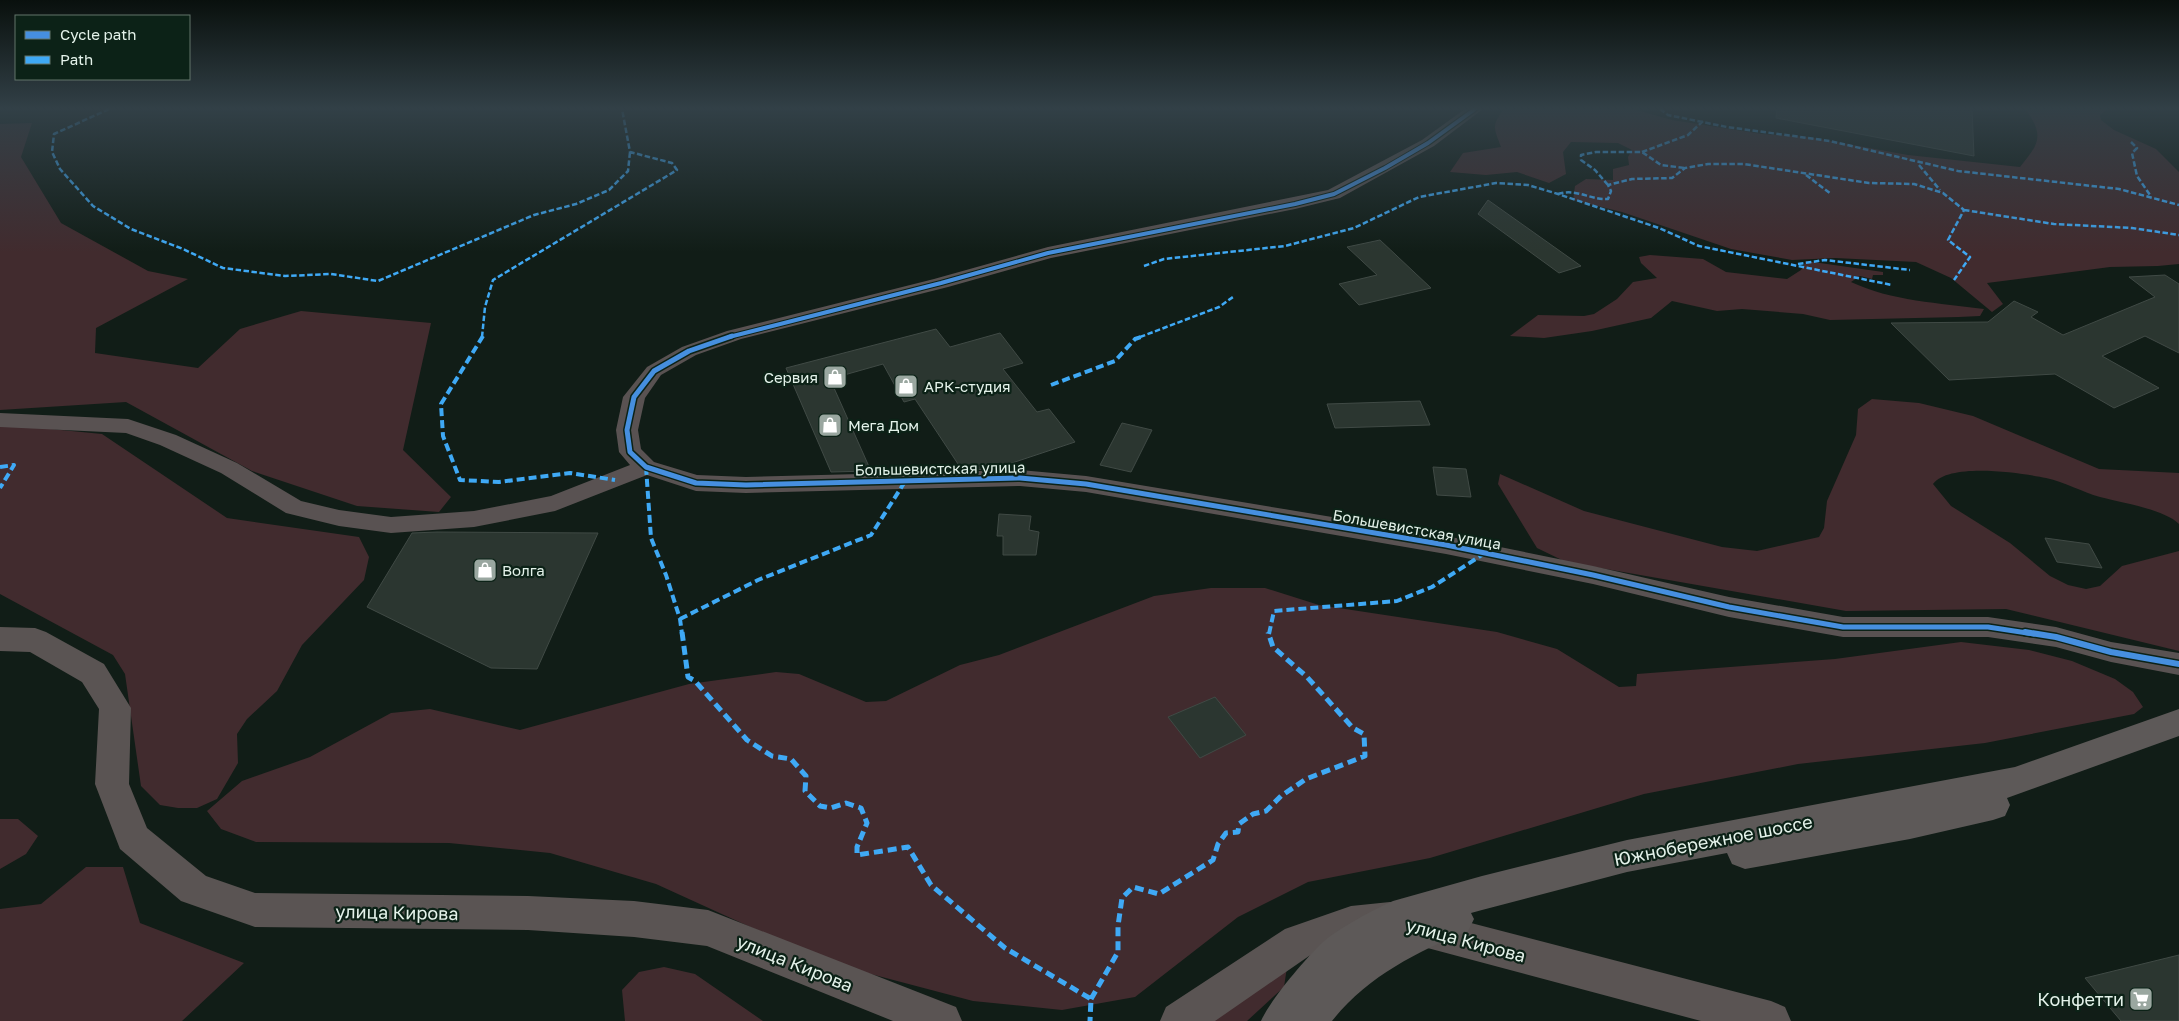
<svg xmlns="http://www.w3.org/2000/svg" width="2179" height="1021" font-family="'Golos Text',sans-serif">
<rect width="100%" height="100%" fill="#111d17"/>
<path fill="#412b2e" d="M1504 109H1633L1672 120 1762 134 1809 137 1908 155 2020 167C2039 144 2045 135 2025 109H2107L2100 115 2101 120 2114 130 2156 149 2179 172V264L2158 266 2110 267 1987 283 2003 304 1992 312 1951 278 1916 262 1835 258 1792 260 1731 249 1622 212 1573 200 1575 186 1586 179 1613 180V169L1629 165 1628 157 1632 150 1618 143 1571 142 1563 152 1566 174 1549 183 1517 172 1486 175 1450 172 1463 153 1501 147C1494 128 1491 126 1504 109Z
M32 123 21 157 61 223 148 271 188 279 96 328 95 353 198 368 240 329 301 311 431 323 403 450 451 497 439 512 357 506 252 471 126 402 0 410V124Z
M1650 255 1703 259 1726 272 1787 279 1801 270 1806 261 1883 272V275H1873L1872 279 1860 276 1851 282C1891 301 1940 303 1984 309L1980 316 1959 317 1830 320 1803 314 1742 309 1717 311 1672 301 1651 318 1592 331 1544 338 1510 336 1538 315 1584 316 1594 314 1617 299 1633 282 1657 278 1641 263 1639 257Z
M1872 399 1919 403 1973 416 2099 469 2179 473V524C2164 509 2122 503 2100 497 2082 492 2065 482 2046 478 2021 473 1950 462 1933 484L1951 506 2010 543 2050 576 2068 585 2086 589 2100 586 2122 566 2179 551V651L2006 609 1846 611 1566 562 1537 548 1498 484 1500 474 1584 511 1722 547 1757 551 1819 537 1824 528 1827 501 1856 435 1858 409Z
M0 424 102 434 227 518 359 537 369 557 364 580 302 645 277 691 247 719 237 734 238 763 217 799 197 808H178L160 805 141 786 125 674 113 655 0 594Z
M1211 588H1265L1319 605 1497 632 1557 649 1619 687 1636 686 1637 674 1835 659 1961 642 2029 650 2072 661 2115 679 2133 692 2143 707 2134 714 1985 743 1798 764 1644 794 1430 858 1308 882 1238 917 1135 997 1062 1010 973 1001 829 963 656 884 550 853 449 843 256 842 221 829 207 811 242 781 310 757 391 713 430 709 520 730 689 684 776 672 799 674 866 702 886 701 960 665 999 655 1154 596Z
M0 819H18L38 836 26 854 0 869Z
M86 867H123L140 923 244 963 182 1021H0V909L41 904Z
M664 967 695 974 763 1021H625L622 990 639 972Z
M1287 967 1284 987 1247 1021H1209Z"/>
<path fill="#2b3630" stroke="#404a45" d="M1777 109H1972L1974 156 1776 118Z
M1488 200 1581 266 1559 273 1478 214Z
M1380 240 1431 288 1359 305 1339 284 1377 275 1347 247Z
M2165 275 2179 284V353L2145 336 2102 356 2159 388 2114 408 2055 374 1949 380 1891 323 1988 322 2014 301 2038 312 2031 317 2063 335 2155 297 2129 277Z
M936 329 950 347 1000 333 1023 363 1003 369 1037 412 1049 409 1075 442 994 469 962 470 915 399 904 402 883 364 830 379 871 471 831 472 786 368Z
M1420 401 1430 425 1335 428 1327 404Z
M1122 423 1152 430 1131 472 1100 465Z
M1433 467 1466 469 1471 497 1437 495Z
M999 514 1031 516 1029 530 1039 532 1036 555H1003V536H997Z
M437 532 598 533 537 669 491 668 367 607 412 533Z
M2045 538 2089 544 2102 568 2057 562Z
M1215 697 1246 735 1200 758 1168 717Z
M2179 955V1021H2121L2085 978Z"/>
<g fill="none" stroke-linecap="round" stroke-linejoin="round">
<path fill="#595252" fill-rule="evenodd" d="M1465 109H1483L1434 146 1340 198 1295 209 1051 258 948 287 741 339 696 355 661 375 645 398 638 430 641 449 654 462 697 475 746 477 1020 470 1086 476 1446 536 1593 566 1729 597 1843 617H1988L2056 627 2111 642 2179 653V675L2111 662 2056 647 1988 637H1843L1729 617 1593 584 1446 554 1086 492 1020 486 746 493 696 491 647 475 555 511 474 527 391 533 339 526 286 513 221 473 160 445 126 433 0 427V413L128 419 176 435 237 463 301 501 339 510 391 517 474 511 551 496 630 465 619 452 616 430 623 397 647 367 682 347 727 331 934 279 1048 247 1328 190 1422 140Z"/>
<path fill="#5a5453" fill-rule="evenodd" d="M0 627 35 628 46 632 104 664 131 708 129 784 147 828 206 876 255 893 528 896 634 901 708 910 956 1007 962 1021H893L707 946 634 937 528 930 255 927 181 901 120 849 95 784 99 709 82 682 30 652 0 651Z
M1390 902 1771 1001 1785 1007 1791 1021H1701L1390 938 1351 942 1309 956 1215 1021H1160L1166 1007 1285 929 1351 906Z"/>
<path fill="#5d5958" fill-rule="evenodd" d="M2179 709V736L2007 798 2010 805 2005 816 1993 820 1910 839 1745 869 1732 864 1727 853 1627 872 1482 910 1471 913 1474 919 1468 931C1416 952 1367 977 1332 1021H1261C1270 1000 1306 958 1323 942 1338 929 1374 909 1393 901L1482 876 1627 840 2015 767Z"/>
<path stroke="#3fa9f5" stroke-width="2.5" stroke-dasharray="5.5 2.5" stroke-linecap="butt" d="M109 109 54 134 52 152 60 169 93 206 131 229 183 249 223 268 285 276 331 274 378 281 534 215 576 204 609 190 628 171 630 152
M1660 109 1668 115 1727 127 1830 141 1958 171 2119 189 2179 205
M2131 142 2137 148 2132 153 2137 176 2150 195
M1642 152 1688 135 1703 121
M1919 165 1940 190
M1806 175 1831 194
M1608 185 1595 170 1581 160V155L1596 152H1642L1661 165 1685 168
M1558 194C1576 188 1590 200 1608 199L1611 191 1608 185 1632 179 1672 178 1685 168 1708 164H1744L1869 183 1914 184 1943 193 1964 210 1948 240 1970 257 1954 280
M1964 210 2054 224 2132 228 2179 235
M1798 264 1825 260 1910 270
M1144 266 1164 259 1285 246 1354 228 1419 197 1496 183 1528 185 1558 194 1659 228 1699 246 1892 285
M482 337 485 307 493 280 677 170 672 163 630 152 622 109
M1140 337 1219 307 1233 297"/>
<path stroke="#3fa9f5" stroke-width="4" stroke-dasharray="8 4" stroke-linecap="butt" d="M483 336 441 404 443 436 460 480 499 482 570 473 615 480
M1051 385 1115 361 1135 339 1144 336
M0 467 14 465 0 488
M646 467 651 538 666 575 680 619 682 634
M680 619 758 580 871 535 906 480
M1269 634 1274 611 1397 601 1432 587 1485 553"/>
<path stroke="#3fa9f5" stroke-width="5" stroke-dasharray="9 5" stroke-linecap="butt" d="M682 632 688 677 695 681 747 740 772 756 791 759 806 776 805 791 820 806 831 808 846 803 861 808 867 823 857 847V855L908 847 931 885 1005 948 1091 999 1090 1021
M1091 999 1118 952V926L1122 898 1133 887 1159 894 1213 860 1218 844 1226 833 1238 832 1239 824 1253 814 1266 811 1281 796 1306 779 1365 756 1364 734 1353 728 1307 677 1273 647 1268 632"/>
<g stroke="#0c2217" stroke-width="6">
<path id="cycleway-far2" d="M729 337 941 283 1048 253 1295 204 1334 194 1385 168 1428 143 1475 109"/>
</g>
<g stroke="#0c2217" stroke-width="8">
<path id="cycleway-far1" d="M732 336 689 351 654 371 634 397 627 430 630 452 646 467 696 483 746 485 1020 478 1086 484 1446 545 1593 575 1729 607 1843 627H1988L2034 634"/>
</g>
<g stroke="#0c2217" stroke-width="9">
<path id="cycleway" d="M2025 632 2056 637 2111 652 2179 664"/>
</g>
<use href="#cycleway-far2" stroke="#468fdf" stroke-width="4"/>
<use href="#cycleway-far1" stroke="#468fdf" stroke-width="5"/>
<use href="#cycleway" stroke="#468fdf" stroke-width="6"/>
</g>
<linearGradient id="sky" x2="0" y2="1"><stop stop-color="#09100d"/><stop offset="0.43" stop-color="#324047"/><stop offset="1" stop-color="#324047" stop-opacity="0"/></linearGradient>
<rect width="2179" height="252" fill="url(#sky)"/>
<defs>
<g id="shop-square" transform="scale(1.25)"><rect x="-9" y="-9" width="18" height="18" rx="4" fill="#9aa7a0" stroke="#0c2217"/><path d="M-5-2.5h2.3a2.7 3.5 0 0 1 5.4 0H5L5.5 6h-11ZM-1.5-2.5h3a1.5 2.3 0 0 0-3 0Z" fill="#fff"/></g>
<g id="supermarket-square" transform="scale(1.25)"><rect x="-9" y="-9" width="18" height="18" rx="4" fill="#9aa7a0" stroke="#0c2217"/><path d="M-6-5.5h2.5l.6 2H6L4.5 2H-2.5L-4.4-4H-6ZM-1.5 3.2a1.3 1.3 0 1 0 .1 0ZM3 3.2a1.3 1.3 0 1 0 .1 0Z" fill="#fff"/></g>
</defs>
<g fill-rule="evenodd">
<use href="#shop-square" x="835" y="377"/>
<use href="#shop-square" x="906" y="386"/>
<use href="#shop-square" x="830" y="425"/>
<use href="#shop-square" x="485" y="570"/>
<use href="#supermarket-square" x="2141" y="999"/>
</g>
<g text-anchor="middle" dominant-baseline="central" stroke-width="4.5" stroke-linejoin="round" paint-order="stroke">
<g font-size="15" fill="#e4f2ea" stroke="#0c2217" text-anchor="start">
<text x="818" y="377" text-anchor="end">Сервия</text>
<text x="924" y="386">АРК-студия</text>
<text x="848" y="425">Мега Дом</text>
<text x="502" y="570">Волга</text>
</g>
<g font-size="15" fill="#e4f2ea" stroke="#0c2217">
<text transform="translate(940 468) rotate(-1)">Большевистская улица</text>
<text transform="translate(1417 529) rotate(10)">Большевистская улица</text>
</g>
<g font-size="18" fill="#e4f2ea" stroke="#0c2217">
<text transform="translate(1713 840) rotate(-11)">Южнобережное шоссе</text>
<text transform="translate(397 912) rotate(1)">улица Кирова</text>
<text transform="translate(1466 940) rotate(15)">улица Кирова</text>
<text transform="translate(795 963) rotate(22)">улица Кирова</text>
</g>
<g font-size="18" fill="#e4f2ea" stroke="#0c2217" text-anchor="end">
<text x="2124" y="999">Конфетти</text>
</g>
</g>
<rect x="15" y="15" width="175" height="65" fill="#0c2217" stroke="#62756b"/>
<rect x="25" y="31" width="25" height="8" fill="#468fdf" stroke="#62756b"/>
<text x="60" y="40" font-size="15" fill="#e4f2ea">Cycle path</text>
<rect x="25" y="56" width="25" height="8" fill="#3fa9f5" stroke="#62756b"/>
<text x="60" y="65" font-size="15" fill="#e4f2ea">Path</text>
</svg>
